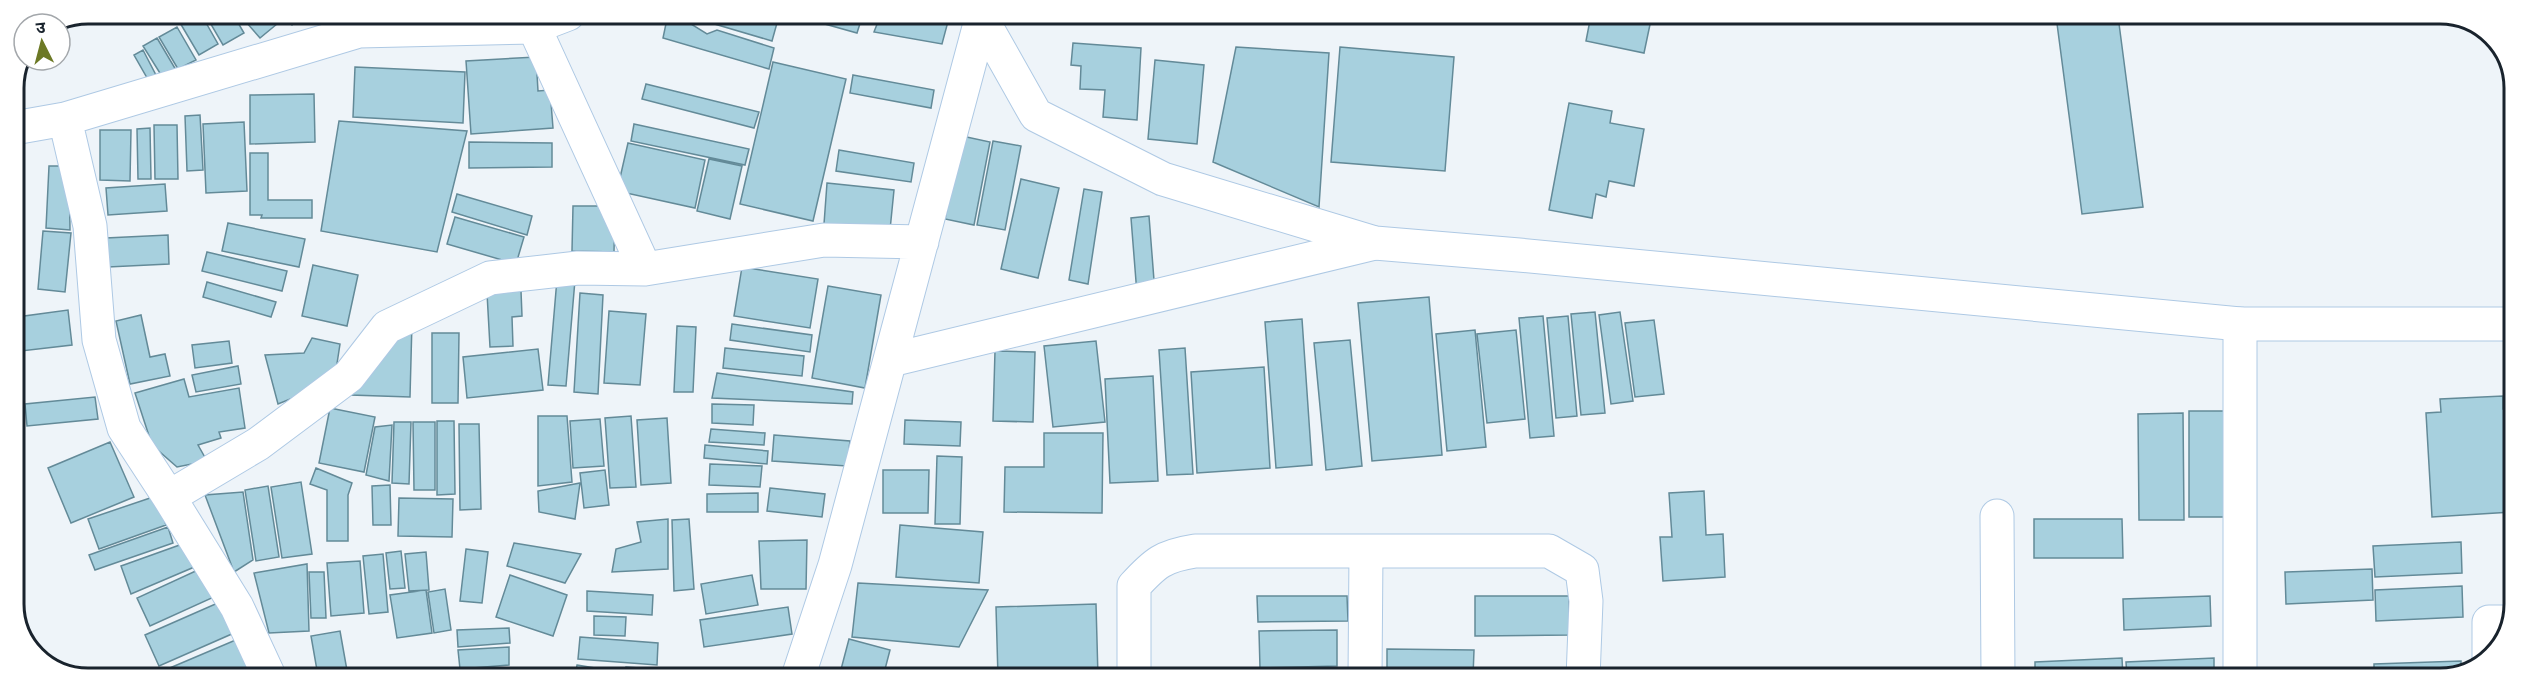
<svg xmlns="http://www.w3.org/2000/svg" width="2528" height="692" font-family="'Space Grotesk','Noto Sans Devanagari',sans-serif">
<rect width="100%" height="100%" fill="#eef4f9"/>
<path fill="#a7d0de" stroke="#638a98" stroke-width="1.5" d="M181 14H201L218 44 199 55 176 16Z
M205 14H233L244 33 223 45Z
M239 14H278L283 19 260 38Z
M282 14H305L292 25Z
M668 14H675L707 34 717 30 774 48 769 69 663 38Z
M695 14H747L777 23 772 41 694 18Z
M789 14H863L857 33Z
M881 14H950L942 44 874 32Z
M1591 15H1652L1644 53 1586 41Z
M2056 16H2118L2143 207 2082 214Z
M77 18V25H60Z
M177 27 196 60 178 69 159 37Z
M157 38 176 70 163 78 143 46Z
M1073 43 1141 48 1137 120 1103 117 1105 90 1080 89 1081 66 1071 65Z
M1236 47 1329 53 1319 207 1213 162Z
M1340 47 1454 57 1445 171 1331 162Z
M143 50 158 79 150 83 134 55Z
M536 57 538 91 550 90 553 128 471 134 466 61Z
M1155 60 1204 65 1197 144 1148 139Z
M773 62 846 79 813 221 740 204Z
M355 67 465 72 463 123 353 117Z
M853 75 934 90 931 108 850 93Z
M646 84 759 112 754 128 642 99Z
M314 94 315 142 250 144V95Z
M1569 103 1612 111 1610 123 1644 129 1634 186 1609 181 1606 197 1596 194 1592 218 1549 210Z
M200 115 203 170 187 171 185 116Z
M339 121 467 131 437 252 321 231Z
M244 122 247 191 206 193 203 124Z
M634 124 749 149 745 165 631 141Z
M154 125H177L178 179H155Z
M150 128 151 179H138L137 129Z
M100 130H131L130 181 100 180Z
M962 136 990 142 974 225 945 219Z
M993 141 1021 146 1005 230 977 225Z
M469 142 552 143V167L469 168Z
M628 143 705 160 695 208 617 191Z
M839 150 914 163 911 182 836 171Z
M250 153H268V200H312V218H261L262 215H250Z
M709 159 742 166 730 219 697 211Z
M49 166H69L70 230 46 228Z
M1021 179 1059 188 1038 278 1001 269Z
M827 183 894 190 890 230 824 224Z
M165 184 167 211 108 215 106 188Z
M1084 189 1102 192 1088 284 1069 280Z
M457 194 532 216 527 235 452 212Z
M573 206H615L614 252 572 251Z
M1149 216 1155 293 1137 294 1131 218Z
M455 217 524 237 516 264 447 244Z
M228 223 305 239 299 267 222 251Z
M43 231 71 233 65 292 38 289Z
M168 235 169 264 108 267 106 238Z
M207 252 287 271 282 291 202 271Z
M313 265 358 275 347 326 302 316Z
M742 267 818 279 810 328 734 316Z
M557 279 575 280 566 386 548 385Z
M207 282 276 302 271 317 203 297Z
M828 286 881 295 865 388 812 378Z
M521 291 522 316 512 317 513 346 490 347 487 293Z
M580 293 603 295 598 394 574 392Z
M1429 297 1442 455 1372 461 1358 303Z
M68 310 72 345 21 351 17 317Z
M609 311 646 314 640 385 604 383Z
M1595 312 1605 413 1581 415 1571 314Z
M1620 312 1633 401 1611 404 1599 315Z
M141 315 150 357 165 354 170 376 130 384 116 321Z
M1543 316 1554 436 1530 438 1519 318Z
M1568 316 1577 416 1556 418 1547 318Z
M1302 319 1312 465 1276 468 1265 322Z
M1654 320 1664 394 1635 397 1625 323Z
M412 322 410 397 351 395Z
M732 324 812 335 810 352 730 340Z
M677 326 696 327 693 392H674Z
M1475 330 1486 447 1447 451 1436 334Z
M1516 330 1525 419 1487 423 1477 334Z
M432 333H459L458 403H432Z
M312 338 340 344 336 370 320 387 278 404 265 355 304 353Z
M1350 340 1362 466 1326 470 1314 343Z
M229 341 232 363 195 368 192 345Z
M1096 341 1105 422 1053 427 1044 346Z
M725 348 804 356 802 376 723 368Z
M1185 348 1193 474 1167 475 1159 350Z
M538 349 543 390 467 398 463 357Z
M995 351 1035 352 1033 422 993 421Z
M238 366 241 384 196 392 192 375Z
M1264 367 1270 468 1197 473 1191 372Z
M717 373 853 392 852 404 712 398Z
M1153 376 1158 481 1110 483 1105 379Z
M184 379 189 397 239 388 245 428 219 432 221 438 198 445 207 461 177 467 152 445 135 393Z
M2503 396V409L2513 408 2512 512 2432 517 2426 413 2441 412 2440 399Z
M95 397 98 419 27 426 25 404Z
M712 404 754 405 753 425 712 423Z
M330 408 375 417 364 472 319 463Z
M2189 411H2225V517H2189Z
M2183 413 2184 520H2139L2138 414Z
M538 416H567L572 482 538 486Z
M631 416 636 487 610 488 605 418Z
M667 418 671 483 641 485 637 420Z
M600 419 604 466 573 468 570 421Z
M905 420 961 422 960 446 904 444Z
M437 421H454L455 494 437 495Z
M394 422H411L409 484 392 483Z
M413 422H435V490H414Z
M459 424H479L481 509 460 510Z
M392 425 389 481 366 475 375 427Z
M711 429 765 433 764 445 709 442Z
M1044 433H1103L1102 513 1004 512 1005 467H1044Z
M774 435 850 441 847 466 772 461Z
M110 442 134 497 71 523 48 468Z
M705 445 768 451 767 464 704 458Z
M937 456 962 457 960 524H935Z
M710 464 762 466 760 487 709 485Z
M316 468 352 483 348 495V541H327V490L310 484Z
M605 470 609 505 584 508 580 473Z
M883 470H929L928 513H883Z
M301 482 312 554 282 558 271 487Z
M580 483 575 519 539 512 538 491Z
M390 485 391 525H373L372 486Z
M268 486 279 557 256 561 245 490Z
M770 488 825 494 822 517 767 511Z
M1704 491 1706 535 1723 534 1725 577 1663 581 1660 537H1672L1669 493Z
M243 492 253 560 234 572 205 495Z
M758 493V512H707V494Z
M156 496 166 525 99 549 88 519Z
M399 498 453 499 452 537 398 536Z
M668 519V569L612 572 616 549 641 542 637 522Z
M689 519 694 589 674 591 672 520Z
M2034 519H2122L2123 558H2034Z
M900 525 983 532 979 583 896 577Z
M168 527 173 543 95 570 89 555Z
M807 540 806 589H761L759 541Z
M188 542 199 565 131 594 121 566Z
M2461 542 2462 573 2375 577 2373 546Z
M514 543 581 554 565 583 507 566Z
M466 549 488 552 482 603 460 601Z
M401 551 405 588 390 589 386 553Z
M426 552 429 590 409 591 405 554Z
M383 554 388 612 369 614 363 556Z
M360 561 364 613 331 616 327 563Z
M307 564 309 631 269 633 254 573Z
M200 569 214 597 150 626 137 598Z
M2372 569 2373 600 2286 604 2285 572Z
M309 572H324L326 618H311Z
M510 575 567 595 553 636 496 617Z
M752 575 758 605 706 614 701 584Z
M858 583 988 590 959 647 852 637Z
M2462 586 2463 617 2376 621 2375 590Z
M445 589 451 630 434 633 428 592Z
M426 590 432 633 397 638 390 595Z
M587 591 653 595 652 615 587 611Z
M1257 596H1347L1348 621 1258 622Z
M1475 596H1569V635L1475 636Z
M2210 596 2211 626 2124 630 2123 599Z
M220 602 234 633 159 666 145 635Z
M1096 604 1098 677H998L996 607Z
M788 607 792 634 704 647 700 620Z
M594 616 626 617 625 636 594 635Z
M509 628 510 643 458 647 457 630Z
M1337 630V666L1260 668 1259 631Z
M340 631 348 676H318L311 636Z
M580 637 658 643 657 665 578 659Z
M238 639 254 676H159L158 673Z
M849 639 890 650 883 677H839Z
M509 647V665L460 669 458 650Z
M1387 649 1474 650 1473 677H1387Z
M2122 658 2123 678H2035V662Z
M2214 658V678H2127L2126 662Z
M2461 661V671L2440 678H2374V664Z
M577 665 602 669 600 677H575Z
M626 667 665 670 664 677H626Z
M724 668 774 676V677H722Z
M492 670 528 674V677L492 676Z"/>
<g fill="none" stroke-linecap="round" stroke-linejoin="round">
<g stroke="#aec9e4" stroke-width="35">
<path id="minor" d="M534 27 645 269
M65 119 90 226 99 340 124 428 169 497
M14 128 65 119 359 31 534 27 568 14
M891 360 1375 243
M1997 516 1998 678
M2489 658V622H2512
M269 676 237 607 169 497 258 444 349 376 387 327 490 278 578 268 645 269 824 240 922 242
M798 677 835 565 981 20
M1134 677V586C1155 563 1163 556 1195 551H1549L1582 570 1586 601 1583 678
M1365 677 1366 552
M2240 678V324"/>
</g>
<g stroke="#aec9e4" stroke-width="35">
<path id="major" d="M979 14 1036 115 1163 179 1375 243 1519 255 2240 324H2513"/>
</g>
<use href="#minor" stroke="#fff" stroke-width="33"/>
<use href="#major" stroke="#fff" stroke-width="33"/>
</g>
<path d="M0 0H2528V692H0ZM88 24H2440A64 64 0 0 1 2504 88V604A64 64 0 0 1 2440 668H88A64 64 0 0 1 24 604V88A64 64 0 0 1 88 24Z" fill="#fff" fill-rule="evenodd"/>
<path fill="none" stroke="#19232d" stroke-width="3" d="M88 24H2440A64 64 0 0 1 2504 88V604A64 64 0 0 1 2440 668H88A64 64 0 0 1 24 604V88A64 64 0 0 1 88 24Z"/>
<g transform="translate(42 42) rotate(354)"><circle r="28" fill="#ffffff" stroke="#a3a7ab" stroke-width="1.5"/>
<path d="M0-4.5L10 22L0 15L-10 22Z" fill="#6c7925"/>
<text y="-9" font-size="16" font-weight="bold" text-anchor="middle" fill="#19232d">उ</text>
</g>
</svg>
